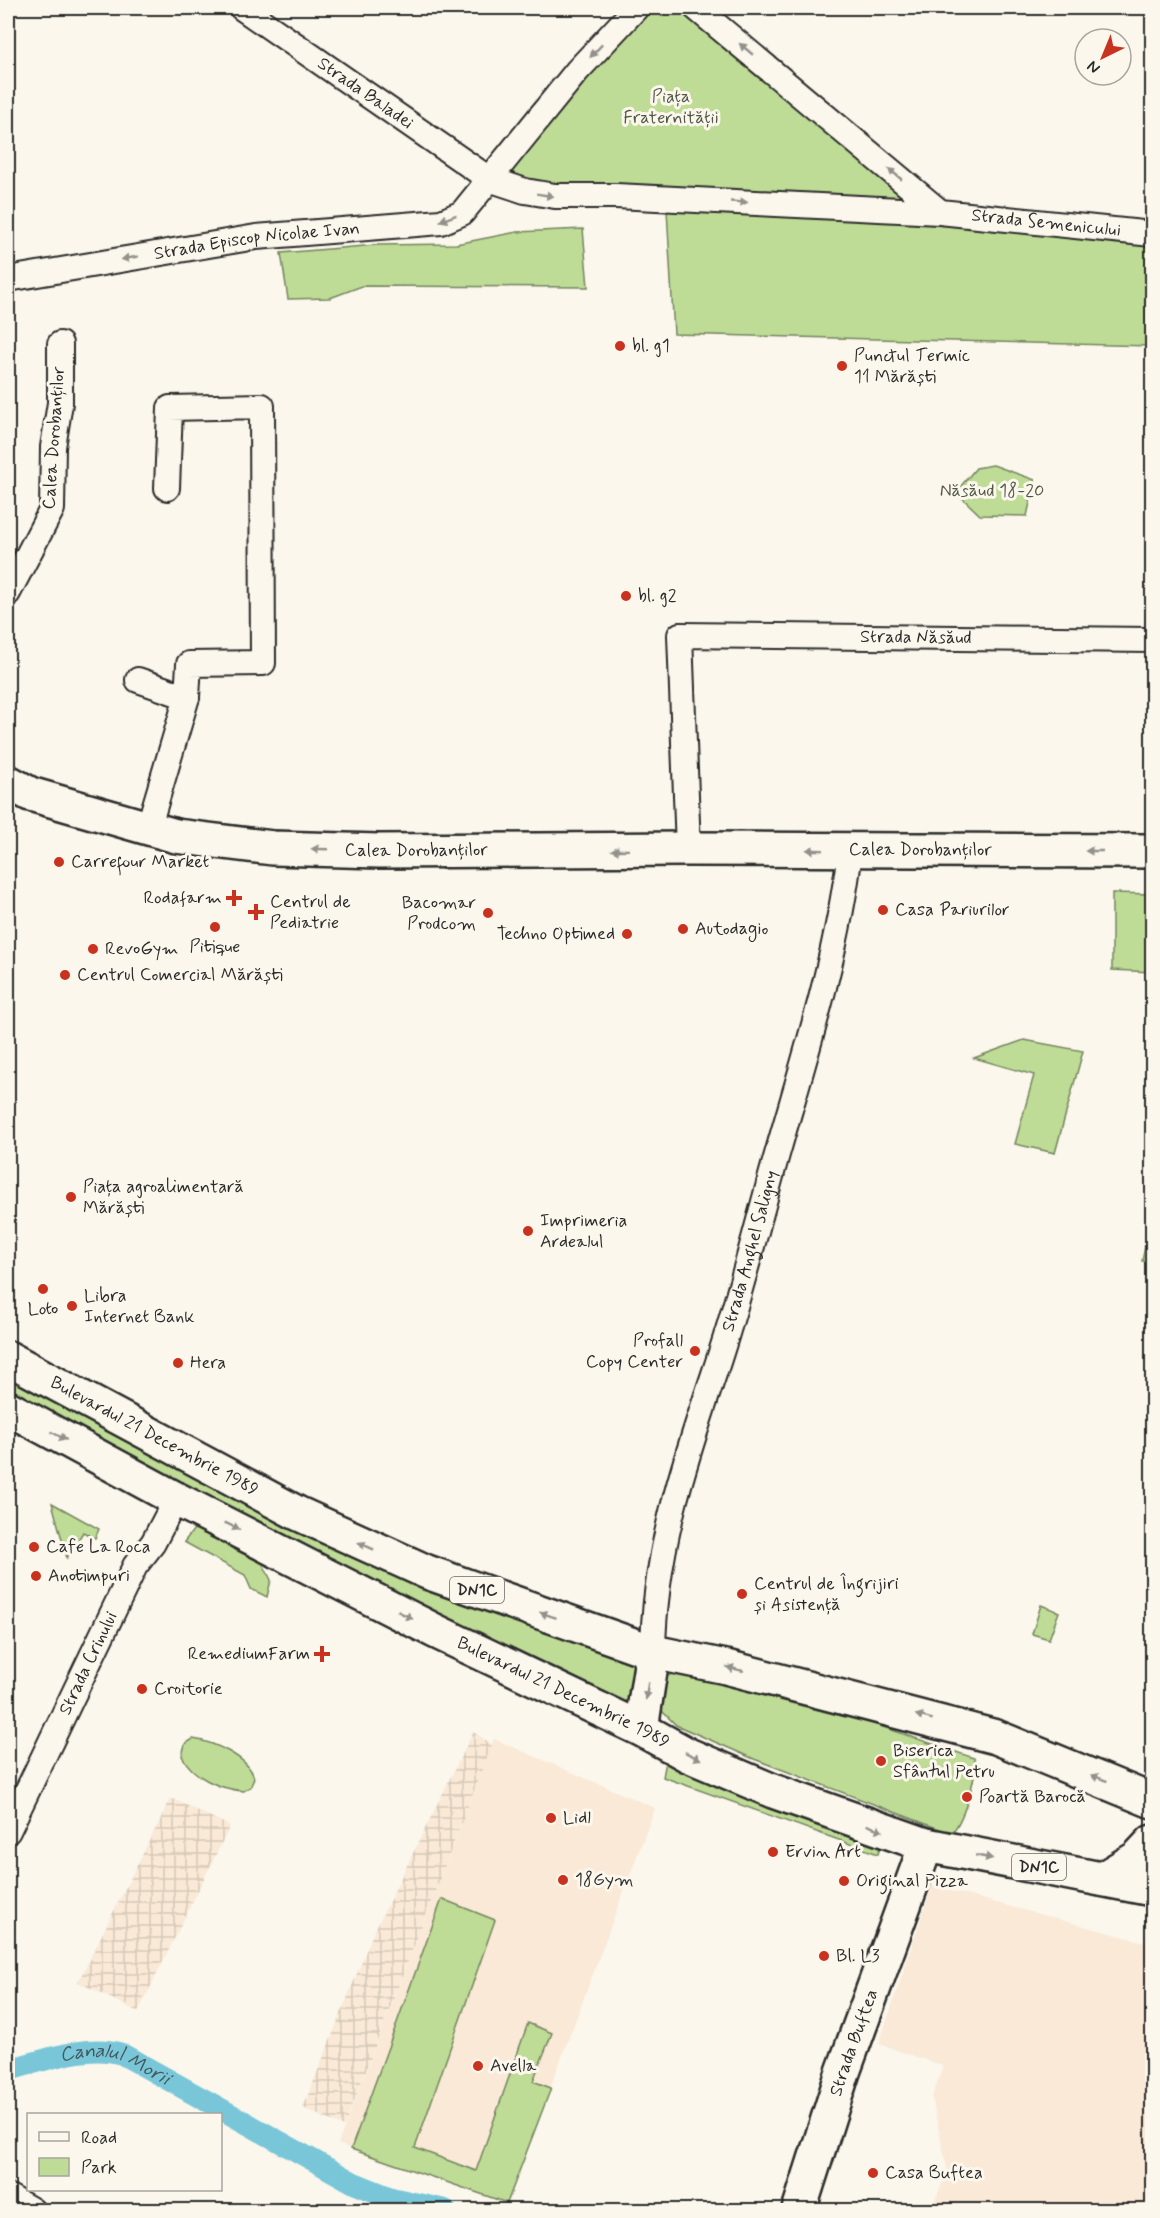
<svg xmlns="http://www.w3.org/2000/svg" width="1160" height="2218" font-family="Mynerve,sans-serif">
<defs>
<pattern id="industrial-grid" width="8" height="8" patternUnits="userSpaceOnUse" patternTransform="scale(1.5)"><rect width="8" height="8" fill="#f9e9d6"/><path d="M0 4h8M4 0v8" fill="none" stroke="#d6c8b8"/></pattern>
</defs>
<rect width="100%" height="100%" fill="#fbf7ec"/>
<filter id="ink" filterUnits="userSpaceOnUse"><feTurbulence type="fractalNoise" baseFrequency=".0167" numOctaves="2"/><feDisplacementMap in="SourceGraphic" scale="12" xChannelSelector="R" yChannelSelector="G"/><feConvolveMatrix kernelMatrix="1 2 1 2 8 2 1 2 1" color-interpolation-filters="sRGB"/></filter>
<g filter="url(#ink)">
<path fill="#f9e9d6" d="M494 1739 655 1808 507 2203 338 2144Z
M932 1886 1144 1942 1152 1915V2210H930L948 2172 932 2098 943 2066 879 2044Z"/>
<path fill="url(#industrial-grid)" d="M473 1732 492 1744 344 2127 303 2108 372 1936Z
M171 1798 230 1826 138 2012 78 1982Z"/>
<path fill="#bedc95" stroke="#748460" stroke-width="1.5" d="M636 8H696L940 212 682 200 489 179Z
M667 210 895 222 1152 241V346L674 334Z
M583 229 588 287 362 286 330 298 288 299 281 253 377 245 456 244 517 232Z
M993 465 1035 480 1027 516 980 515 956 492 976 468Z
M1112 893 1152 894V972L1112 970Z
M1024 1040 1083 1051 1055 1153 1015 1144 1034 1075 974 1058Z
M1152 1215V1263L1142 1261Z
M8 1367 641 1663 631 1716 284 1538 8 1391Z
M52 1503 99 1529 95 1538 83 1532 67 1558Z
M194 1529 208 1531 263 1564 271 1580 267 1597 251 1589 245 1575 184 1542Z
M1041 1605 1059 1612 1049 1639 1032 1634Z
M678 1672 821 1706 974 1758C980 1769 961 1830 950 1833L754 1759 676 1725 659 1708C660 1691 658 1676 678 1672Z
M193 1739C213 1742 249 1757 254 1778L251 1786 244 1791C220 1789 193 1778 182 1756L185 1744Z
M667 1756 883 1838 878 1854 663 1777Z
M442 1899 495 1920 415 2148 476 2171 528 2023 552 2033 533 2081 551 2088 507 2203 351 2149Z"/>
<g fill="none" stroke-linecap="round" stroke-linejoin="round">
<path stroke="#79c6d8" stroke-width="22" id="s1" d="M8 2070C43 2061 86 2043 122 2054L354 2183 391 2198 445 2210"/>
<g stroke="#2b2b2b" stroke-width="28">
<g id="street">
<path id="s2" d="M242 8 489 179 525 191 555 196H616L940 212 1152 234"/>
<path d="M696 8 940 212"/>
<path id="s3" d="M8 279 256 237 441 222 462 213 577 71 636 8"/>
<path d="M167 488 170 408 262 406 263 663 189 664 187 697"/>
<path d="M8 593 52 509 53 447 60 403V344"/>
<path d="M138 680 187 697 148 829"/>
<path id="s4" d="M688 849 680 635 1152 640"/>
<path id="s5" d="M653 1652C654 1554 683 1466 714 1374 739 1301 757 1225 778 1151 806 1053 838 953 850 851"/>
<path id="s6" d="M8 1831 135 1566 153 1543 176 1499"/>
<path d="M8 2196 32 2210"/>
</g>
</g>
<g stroke="#2b2b2b" stroke-width="38">
<g id="secondary">
<path id="s7" d="M799 2210 843 2072 926 1845"/>
</g>
</g>
<g stroke="#2b2b2b" stroke-width="38">
<g id="primary">
<path id="s8" d="M8 782 30 794 176 836 273 848 379 851 688 849 1152 851"/>
<path id="s9" d="M8 1358 297 1513 427 1572 653 1652 726 1667 996 1737 1152 1801"/>
<path id="s10" d="M8 1408 176 1499 435 1631 641 1729 688 1755 773 1791 926 1845 1152 1889"/>
<path d="M641 1729 653 1652"/>
<path d="M1102 1879 1137 1858 1152 1842"/>
</g>
</g>
<use href="#street" stroke="#fbf7ec" stroke-width="24"/>
<use href="#secondary" stroke="#fbf7ec" stroke-width="33"/>
<use href="#primary" stroke="#fbf7ec" stroke-width="33"/>
</g>
<defs><path id="oneway-solid" d="M-6-.8H1V-3.2L6.5 0L1 3.2V.8H-6Z" transform="scale(1.5)"/></defs>
<g fill="#93918c">
<use href="#oneway-solid" transform="translate(746 49) rotate(-140)"/>
<use href="#oneway-solid" transform="translate(596 51) rotate(133)"/>
<use href="#oneway-solid" transform="translate(895 174) rotate(-140)"/>
<use href="#oneway-solid" transform="translate(545 195) rotate(9)"/>
<use href="#oneway-solid" transform="translate(739 202) rotate(3)"/>
<use href="#oneway-solid" transform="translate(448 218) rotate(159)"/>
<use href="#oneway-solid" transform="translate(130 258) rotate(170)"/>
<use href="#oneway-solid" transform="translate(320 849) rotate(-178)"/>
<use href="#oneway-solid" transform="translate(620 850) rotate(179)"/>
<use href="#oneway-solid" transform="translate(815 850) rotate(-179)"/>
<use href="#oneway-solid" transform="translate(1094 851) rotate(180)"/>
<use href="#oneway-solid" transform="translate(59 1436) rotate(28)"/>
<use href="#oneway-solid" transform="translate(232 1526) rotate(26)"/>
<use href="#oneway-solid" transform="translate(366 1546) rotate(-156)"/>
<use href="#oneway-solid" transform="translate(405 1615) rotate(27)"/>
<use href="#oneway-solid" transform="translate(548 1615) rotate(-161)"/>
<use href="#oneway-solid" transform="translate(735 1669) rotate(-166)"/>
<use href="#oneway-solid" transform="translate(647 1691) rotate(98)"/>
<use href="#oneway-solid" transform="translate(924 1717) rotate(-165)"/>
<use href="#oneway-solid" transform="translate(693 1756) rotate(25)"/>
<use href="#oneway-solid" transform="translate(1099 1778) rotate(-159)"/>
<use href="#oneway-solid" transform="translate(875 1828) rotate(20)"/>
<use href="#oneway-solid" transform="translate(984 1857) rotate(11)"/>
</g>
</g>
<g fill="#c8321e" stroke="#fbf7ec" stroke-width="2">
<circle cx="620" cy="346" r="6"/>
<circle cx="842" cy="366" r="6"/>
<circle cx="626" cy="596" r="6"/>
<circle cx="59" cy="862" r="6"/>
<path d="M231 889h6v6h6v6h-6v6h-6v-6h-6v-6h6z"/>
<circle cx="883" cy="910" r="6"/>
<path d="M253 903h6v6h6v6h-6v6h-6v-6h-6v-6h6z"/>
<circle cx="488" cy="913" r="6"/>
<circle cx="215" cy="927" r="6"/>
<circle cx="683" cy="929" r="6"/>
<circle cx="627" cy="934" r="6"/>
<circle cx="93" cy="949" r="6"/>
<circle cx="65" cy="975" r="6"/>
<circle cx="71" cy="1197" r="6"/>
<circle cx="528" cy="1231" r="6"/>
<circle cx="43" cy="1289" r="6"/>
<circle cx="72" cy="1306" r="6"/>
<circle cx="695" cy="1351" r="6"/>
<circle cx="178" cy="1363" r="6"/>
<circle cx="34" cy="1547" r="6"/>
<circle cx="36" cy="1576" r="6"/>
<circle cx="742" cy="1594" r="6"/>
<path d="M319 1645h6v6h6v6h-6v6h-6v-6h-6v-6h6z"/>
<circle cx="142" cy="1689" r="6"/>
<circle cx="881" cy="1761" r="6"/>
<circle cx="967" cy="1797" r="6"/>
<circle cx="551" cy="1818" r="6"/>
<circle cx="773" cy="1852" r="6"/>
<circle cx="563" cy="1880" r="6"/>
<circle cx="844" cy="1881" r="6"/>
<circle cx="824" cy="1956" r="6"/>
<circle cx="478" cy="2066" r="6"/>
<circle cx="873" cy="2173" r="6"/>
</g>
<g text-anchor="middle" dominant-baseline="central" stroke-width="6" stroke-linejoin="round" paint-order="stroke">
<g fill="#fbf7ec" stroke="#696865" stroke-width="1.5">
<rect x="450" y="1577" width="54" height="26" rx="4.5"/>
<rect x="1012" y="1854" width="54" height="26" rx="4.5"/>
</g>
<g font-size="16" font-weight="bold" fill="#2b2b2b">
<text x="477" y="1590">DN1C</text>
<text x="1039" y="1867">DN1C</text>
</g>
<g font-size="18" fill="#2b2b2b" stroke="#fbf7ec">
<text stroke="none"><textPath href="#s2" startOffset="150">Strada Baladei</textPath></text>
<text stroke="none"><textPath href="#s2" startOffset="861">Strada Semenicului</textPath></text>
<text stroke="none"><textPath href="#s3" startOffset="252">Strada Episcop Nicolae Ivan</textPath></text>
<text transform="translate(54 438) rotate(-86)">Calea Dorobanților</text>
<text stroke="none"><textPath href="#s4" startOffset="450">Strada Năsăud</textPath></text>
<text stroke="none"><textPath href="#s8" startOffset="418">Calea Dorobanților</textPath></text>
<text stroke="none"><textPath href="#s8" startOffset="922">Calea Dorobanților</textPath></text>
<text stroke="none"><textPath href="#s5" startOffset="414">Strada Anghel Saligny</textPath></text>
<text stroke="none"><textPath href="#s9" startOffset="166">Bulevardul 21 Decembrie 1989</textPath></text>
<text stroke="none"><textPath href="#s6" startOffset="186">Strada Crinului</textPath></text>
<text stroke="none"><textPath href="#s10" startOffset="624">Bulevardul 21 Decembrie 1989</textPath></text>
<text stroke="none"><textPath href="#s7" startOffset="176">Strada Buftea</textPath></text>
</g>
<g font-size="18" fill="#505746" stroke="#fbf7ec">
<text x="671" y="97">Piața<tspan x="671" dy="21">Fraternității</tspan></text>
<text x="992" y="491">Năsăud 18-20</text>
</g>
<g font-size="18" fill="#2b2b2b" stroke="#fbf7ec" text-anchor="start">
<text x="632" y="346">bl. g1</text>
<text x="854" y="356">Punctul Termic<tspan x="854" dy="21">11 Mărăști</tspan></text>
<text x="638" y="596">bl. g2</text>
<text x="71" y="862">Carrefour Market</text>
<text x="222" y="898" text-anchor="end">Rodafarm</text>
<text x="270" y="902">Centrul de<tspan x="270" dy="21">Pediatrie</tspan></text>
<text x="476" y="903" text-anchor="end">Bacomar<tspan x="476" dy="21">Prodcom</tspan></text>
<text x="895" y="910">Casa Pariurilor</text>
<text x="695" y="929">Autodagio</text>
<text x="615" y="934" text-anchor="end">Techno Optimed</text>
<text x="215" y="947" text-anchor="middle">Pitique</text>
<text x="105" y="949">RevoGym</text>
<text x="77" y="975">Centrul Comercial Mărăști</text>
<text x="83" y="1187">Piața agroalimentară<tspan x="83" dy="21">Mărăști</tspan></text>
<text x="540" y="1221">Imprimeria<tspan x="540" dy="21">Ardealul</tspan></text>
<text x="84" y="1296">Libra<tspan x="84" dy="21">Internet Bank</tspan></text>
<text x="43" y="1309" text-anchor="middle">Loto</text>
<text x="683" y="1341" text-anchor="end">Profall<tspan x="683" dy="21">Copy Center</tspan></text>
<text x="190" y="1363">Hera</text>
<text x="46" y="1547">Cafe La Roca</text>
<text x="48" y="1576">Anotimpuri</text>
<text x="754" y="1584">Centrul de Îngrijiri<tspan x="754" dy="21">și Asistență</tspan></text>
<text x="310" y="1654" text-anchor="end">RemediumFarm</text>
<text x="154" y="1689">Croitorie</text>
<text x="893" y="1751">Biserica<tspan x="893" dy="21">Sfântul Petru</tspan></text>
<text x="979" y="1797">Poartă Barocă</text>
<text x="563" y="1818">Lidl</text>
<text x="785" y="1852">Ervin Art</text>
<text x="575" y="1880">18Gym</text>
<text x="856" y="1881">Original Pizza</text>
<text x="836" y="1956">Bl. L3</text>
<text x="490" y="2066">Avella</text>
<text x="885" y="2173">Casa Buftea</text>
</g>
<g font-size="20" font-style="italic" fill="#425a5f" stroke="#fbf7ec">
<text stroke="none"><textPath href="#s1" startOffset="112">Canalul Morii</textPath></text>
</g>
</g>
<rect width="1160" height="2218" fill="none" stroke="#fbf7ec" stroke-width="30"/>
<rect x="15" y="15" width="1130" height="2188" fill="none" stroke="#2b2b2b" stroke-width="2" filter="url(#ink)"/>
<rect x="27" y="2113" width="195" height="78" fill="#fbf7ec" stroke="#a8a59f" stroke-width="1.5"/>
<rect x="39" y="2132" width="30" height="9" fill="#fbf7ec" stroke="#a8a59f" stroke-width="1.5"/>
<text x="81" y="2143" font-size="18" fill="#2b2b2b">Road</text>
<rect x="39" y="2158" width="30" height="18" fill="#bedc95" stroke="#a8a59f" stroke-width="1.5"/>
<text x="81" y="2173" font-size="18" fill="#2b2b2b">Park</text>
<g transform="translate(1103 57) rotate(223)"><circle r="28" fill="#fbf7ec" stroke="#a8a59f" stroke-width="1.5"/>
<path d="M0-4.5L10 22L0 15L-10 22Z" fill="#c8321e"/>
<text y="-9" font-size="16" font-weight="bold" text-anchor="middle" fill="#2b2b2b">N</text>
</g>
</svg>
